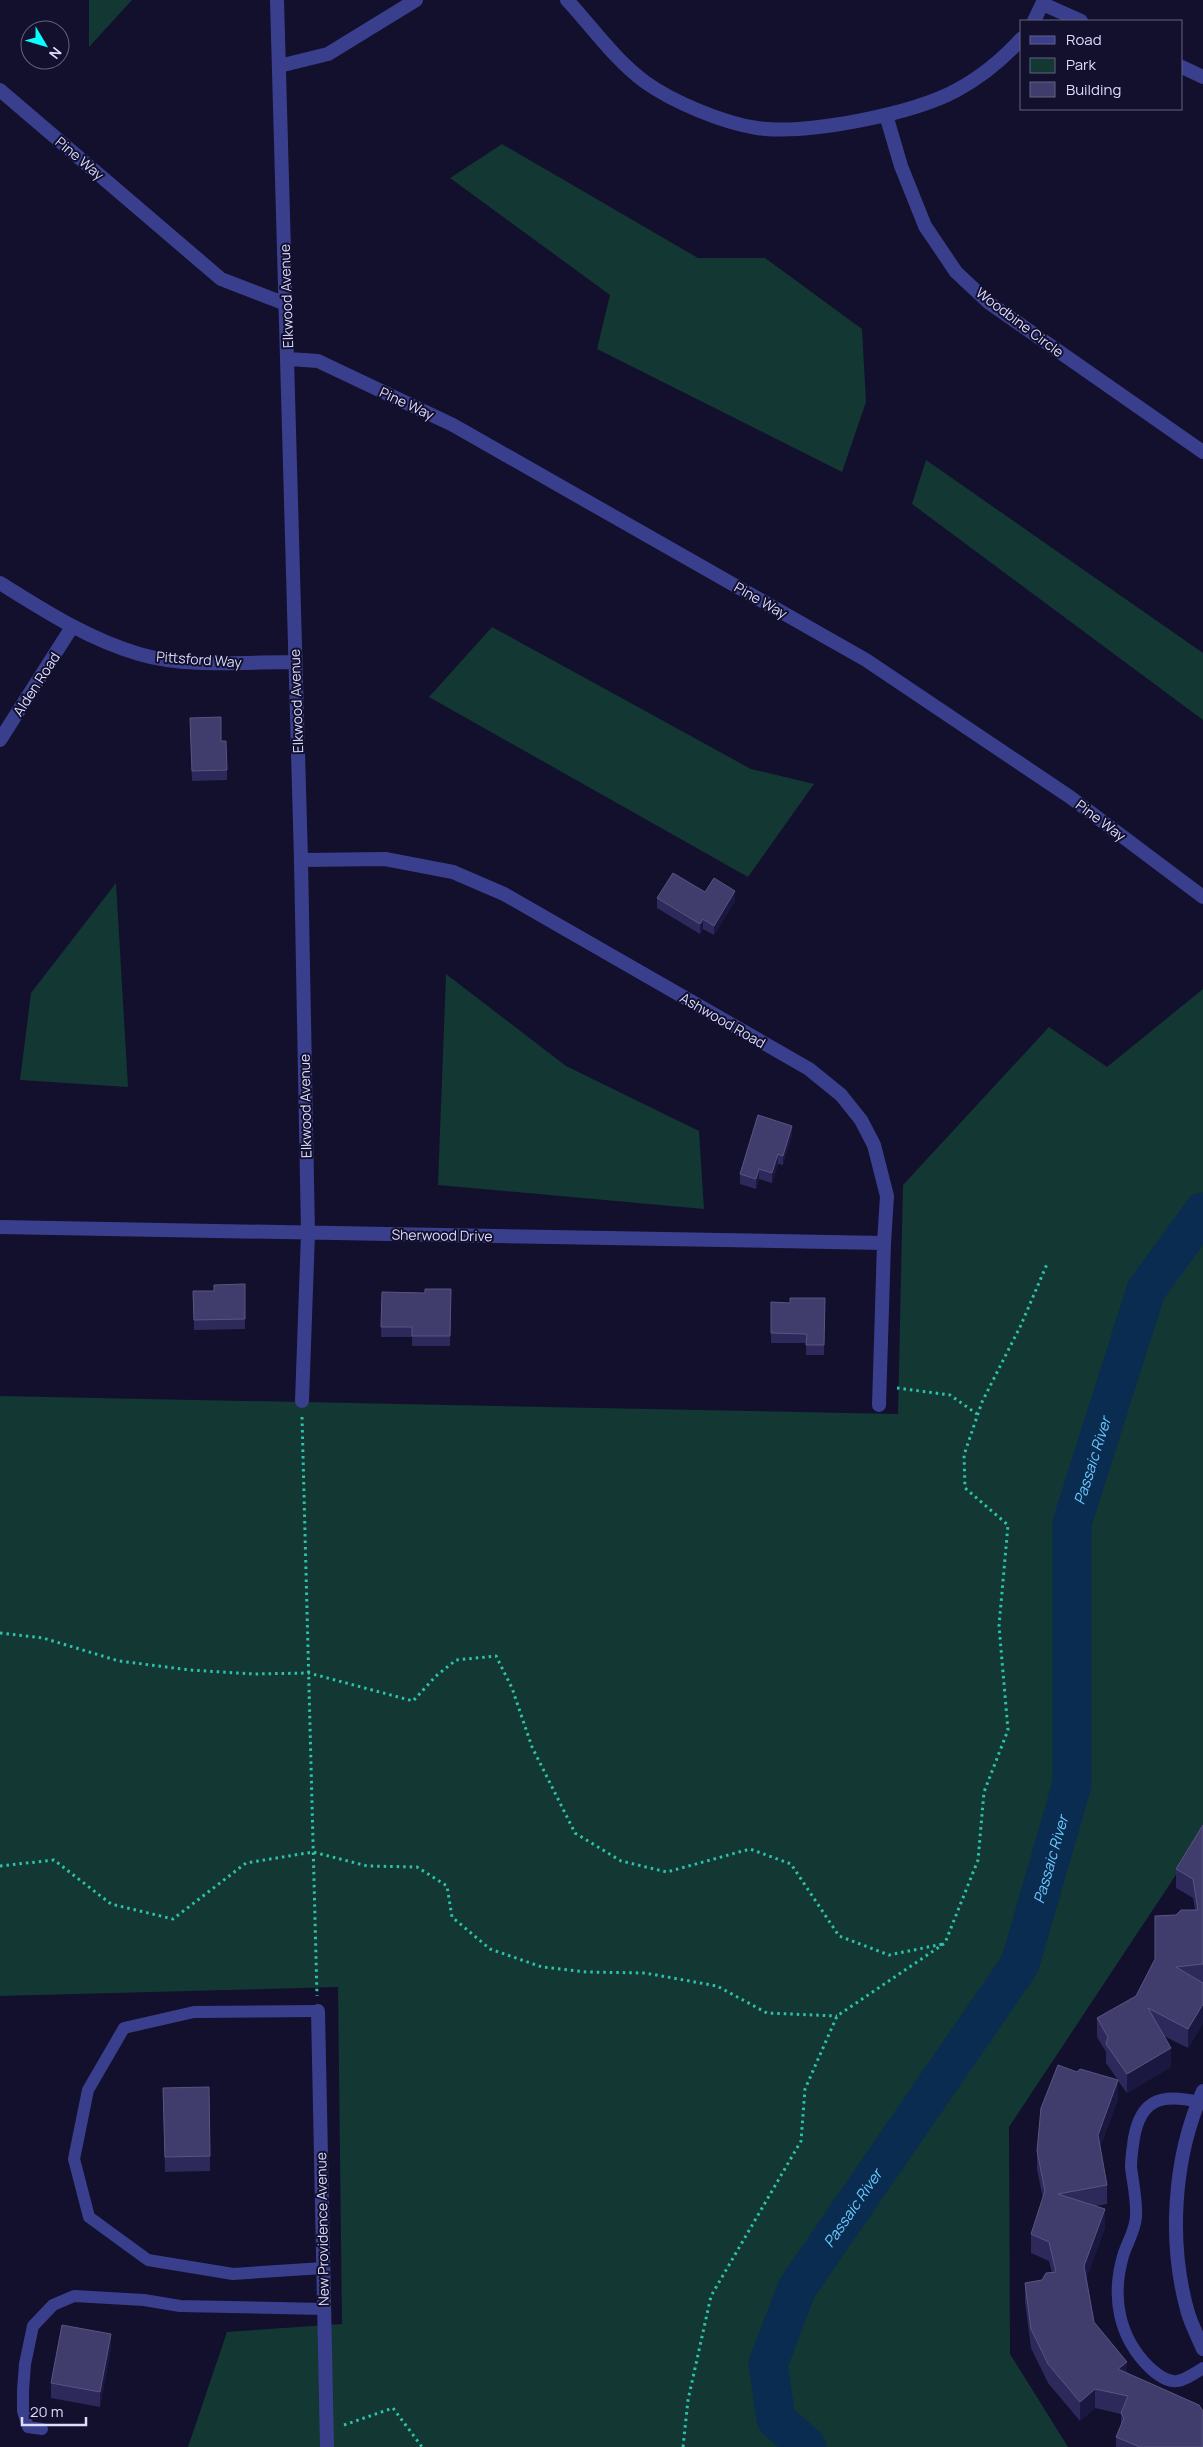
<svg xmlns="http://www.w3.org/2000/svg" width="1203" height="2447" font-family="Manrope,sans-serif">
<rect width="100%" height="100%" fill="#12102d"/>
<path fill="#133732" d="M89 0H132L89 47Z
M502 144 698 258H765L862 329 866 402 842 472 597 349 610 295 450 178Z
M926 460 1203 653V720L912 504Z
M492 627 751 769 814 784 748 877 429 697Z
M116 883 128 1087 20 1080 31 993Z
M446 974 566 1066 699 1131 704 1209 438 1185Z
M1203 989V1834L1009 2127 1010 2354 1068 2447H188L227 2332 342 2324 338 1987 0 1996V1396L898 1414 903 1185 1049 1027 1107 1067Z"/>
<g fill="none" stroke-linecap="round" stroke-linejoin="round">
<path stroke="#0a2c51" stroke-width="39" id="s1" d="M807 2447 776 2419 768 2364 797 2288 1020 1964 1072 1784V1523L1146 1290 1203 1212"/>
<path stroke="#2bc4ab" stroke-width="3" stroke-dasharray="2.5 4" stroke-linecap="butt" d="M897 1388 950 1395 977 1414
M302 1417 317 1996
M0 1633 43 1638 119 1661 190 1670 254 1674 309 1673 413 1701 436 1676 456 1660 496 1656 512 1688 532 1747 575 1833 621 1861 667 1872 750 1849 791 1864 839 1936 889 1955 943 1944
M0 1866 54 1860 111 1904 173 1919 246 1863 313 1852 367 1866 417 1867 447 1886 452 1917 490 1949 542 1967 586 1972 645 1973 717 1986 767 2013 837 2016
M344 2425 393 2408 422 2447
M683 2447 688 2400 711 2296 801 2141 805 2089 837 2016 945 1943 978 1860 984 1792 1008 1730 999 1626 1008 1525 965 1488 964 1455 982 1402 1021 1325 1047 1264"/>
<path stroke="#393f8d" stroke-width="12" d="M318 2011 194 2012 124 2028 88 2090 74 2159 89 2217 148 2260 233 2274 323 2268
M1198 2102C1158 2092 1138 2102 1133 2145 1132 2152 1131 2160 1131 2167 1133 2184 1137 2200 1136 2217 1135 2231 1127 2243 1123 2256 1111 2298 1119 2338 1150 2368 1172 2388 1180 2383 1203 2368
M42 2429 28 2427 23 2411V2390L25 2364 33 2326 53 2305 74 2296 144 2300 180 2306 324 2309"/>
<path stroke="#393f8d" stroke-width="14" d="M277 0 301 860 308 1233 302 1401
M567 0C593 28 614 59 645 82 673 102 723 123 757 128 807 135 913 114 957 90 981 77 1003 59 1022 38
M1043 4 1081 21
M1034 21 1044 0
M279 66 328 54 416 0
M1182 67 1203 77
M0 90 221 279 286 304
M886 115 901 166 925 226 956 272 988 302 1203 452
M289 359 318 361 453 425 866 660 1070 797 1203 897
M0 583C45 611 88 639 139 654 186 668 246 662 295 662
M0 740 72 627
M301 860 385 859 453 872 504 894 809 1069 841 1095 861 1120 874 1145 887 1196 884 1243 879 1405
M0 1227 884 1243
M318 2011 327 2447
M1203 2091C1173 2158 1168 2243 1188 2313 1192 2326 1198 2337 1203 2349"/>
</g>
<path fill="#2d295a" d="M190 728 221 741 227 770V780L192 781Z
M705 892 735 901 714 935 703 929 700 934 657 908V898Z
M792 1135 783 1165 778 1164 772 1183 759 1179 756 1189 740 1184V1174Z
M245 1284V1329L194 1330 193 1291H214Z
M451 1289 450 1346H412V1337H381L382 1292 425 1293Z
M825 1298 824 1355H806V1343H771V1302L790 1303Z
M1203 1825V2023L1188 2048 1164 2036 1171 2067 1127 2093 1118 2081V2099L1100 2147 1107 2185V2204L1096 2206 1105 2228 1086 2279 1094 2322 1127 2373 1203 2447H1116V2437L1121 2426V2414L1095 2408 1080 2421 1048 2383 1031 2348 1025 2302V2283L1042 2280 1052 2273 1049 2261 1031 2253V2234L1043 2198 1037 2170V2151L1077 2072 1118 2080 1106 2063V2052L1097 2037V2018L1136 1996 1155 1959 1176 1915 1195 1910 1193 1898 1176 1888V1869Z
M163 2103 210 2156V2171L165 2172Z
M111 2348 100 2407 51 2398V2383Z"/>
<path fill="#1a1741" d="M735 891V901L714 935V926Z
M703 919V929L700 934V924Z
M792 1126V1135L783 1165V1156Z
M778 1154V1164L772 1183V1173Z
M759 1169V1179L756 1189V1179Z
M1203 2004V2023L1188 2048V2029Z
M1171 2048V2067L1127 2093V2074Z
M1118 2080V2099L1098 2153V2135Z
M1105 2209V2228L1084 2285V2266Z
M111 2334V2348L100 2407V2392Z
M1127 2362V2381L1118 2369Z
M1095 2389V2408L1080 2421V2402Z"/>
<path fill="#403c6c" stroke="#585583" d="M221 717V741H226L227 770 192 771 190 718Z
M673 873 705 892 714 878 735 891 714 926 703 919 700 924 657 898Z
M758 1115 792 1126 783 1156 778 1154 772 1173 759 1169 756 1179 740 1174Z
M245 1284V1319L194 1320 193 1291H214V1285Z
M425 1289H451L450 1336H412V1327H381L382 1292 425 1293Z
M790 1298H825L824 1345H806L807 1334 771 1333V1302L790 1303Z
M1203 1825V1964L1176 1967 1203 1983V2004L1188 2029 1148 2008 1171 2048 1127 2074 1106 2044 1108 2037 1097 2018 1136 1996 1155 1959V1916L1176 1915 1181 1910H1198L1193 1879 1176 1869Z
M1058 2065 1077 2072 1080 2069 1118 2080 1098 2135 1107 2185 1058 2194 1105 2209 1084 2266 1094 2322 1127 2362 1118 2369 1199 2405 1203 2411V2447H1140L1116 2437 1124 2418 1121 2413 1128 2396 1095 2389 1080 2402 1048 2364 1031 2329 1025 2283 1042 2280 1046 2273 1056 2272 1049 2242 1031 2234 1045 2191 1037 2151 1041 2108Z
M209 2087 210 2156 165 2157 163 2088Z
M62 2325 111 2334 100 2392 51 2383Z"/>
<g text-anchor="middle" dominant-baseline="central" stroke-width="4" stroke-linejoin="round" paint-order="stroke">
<g font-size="14" fill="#dcdcff" stroke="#12102d">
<text transform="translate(80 158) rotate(40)">Pine Way</text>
<text transform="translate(286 296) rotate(-92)">Elkwood Avenue</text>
<text transform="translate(1020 322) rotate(37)">Woodbine Circle</text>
<text transform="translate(407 403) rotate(25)">Pine Way</text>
<text transform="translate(761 600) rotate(30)">Pine Way</text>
<text transform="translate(199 659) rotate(4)">Pittsford Way</text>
<text transform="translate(36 684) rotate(-57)">Alden Road</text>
<text transform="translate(296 701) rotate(-92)">Elkwood Avenue</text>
<text transform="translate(1101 820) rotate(37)">Pine Way</text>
<text transform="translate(723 1020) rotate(30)">Ashwood Road</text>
<text transform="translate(305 1106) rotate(-91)">Elkwood Avenue</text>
<text transform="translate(442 1235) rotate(1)">Sherwood Drive</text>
<text transform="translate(322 2229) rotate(-91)">New Providence Avenue</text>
</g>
<g font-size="15" font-style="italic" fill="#6ac9ff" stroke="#12102d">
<text stroke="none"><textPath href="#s1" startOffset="1086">Passaic River</textPath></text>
<text stroke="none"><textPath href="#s1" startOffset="681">Passaic River</textPath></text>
<text stroke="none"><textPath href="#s1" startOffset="276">Passaic River</textPath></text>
</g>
</g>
<rect x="1020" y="20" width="162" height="90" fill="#12102d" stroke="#636281"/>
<rect x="1030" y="36" width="25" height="8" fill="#393f8d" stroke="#636281"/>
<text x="1066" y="45" font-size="15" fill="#dcdcff">Road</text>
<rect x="1030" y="58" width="25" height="15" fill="#133732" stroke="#636281"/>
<text x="1066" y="70" font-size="15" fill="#dcdcff">Park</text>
<rect x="1030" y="82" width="25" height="15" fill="#403c6c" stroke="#636281"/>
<text x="1066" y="95" font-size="15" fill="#dcdcff">Building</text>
<g transform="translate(45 45) rotate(128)"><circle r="24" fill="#12102d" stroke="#636281"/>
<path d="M0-4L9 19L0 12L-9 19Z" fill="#08fffe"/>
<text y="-8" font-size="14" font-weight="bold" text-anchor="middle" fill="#dcdcff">N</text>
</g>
<path d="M22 2417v8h64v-8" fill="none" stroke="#dcdcff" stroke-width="2.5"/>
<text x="30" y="2417" font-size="15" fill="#dcdcff" stroke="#12102d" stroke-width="4" paint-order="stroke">20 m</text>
</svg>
